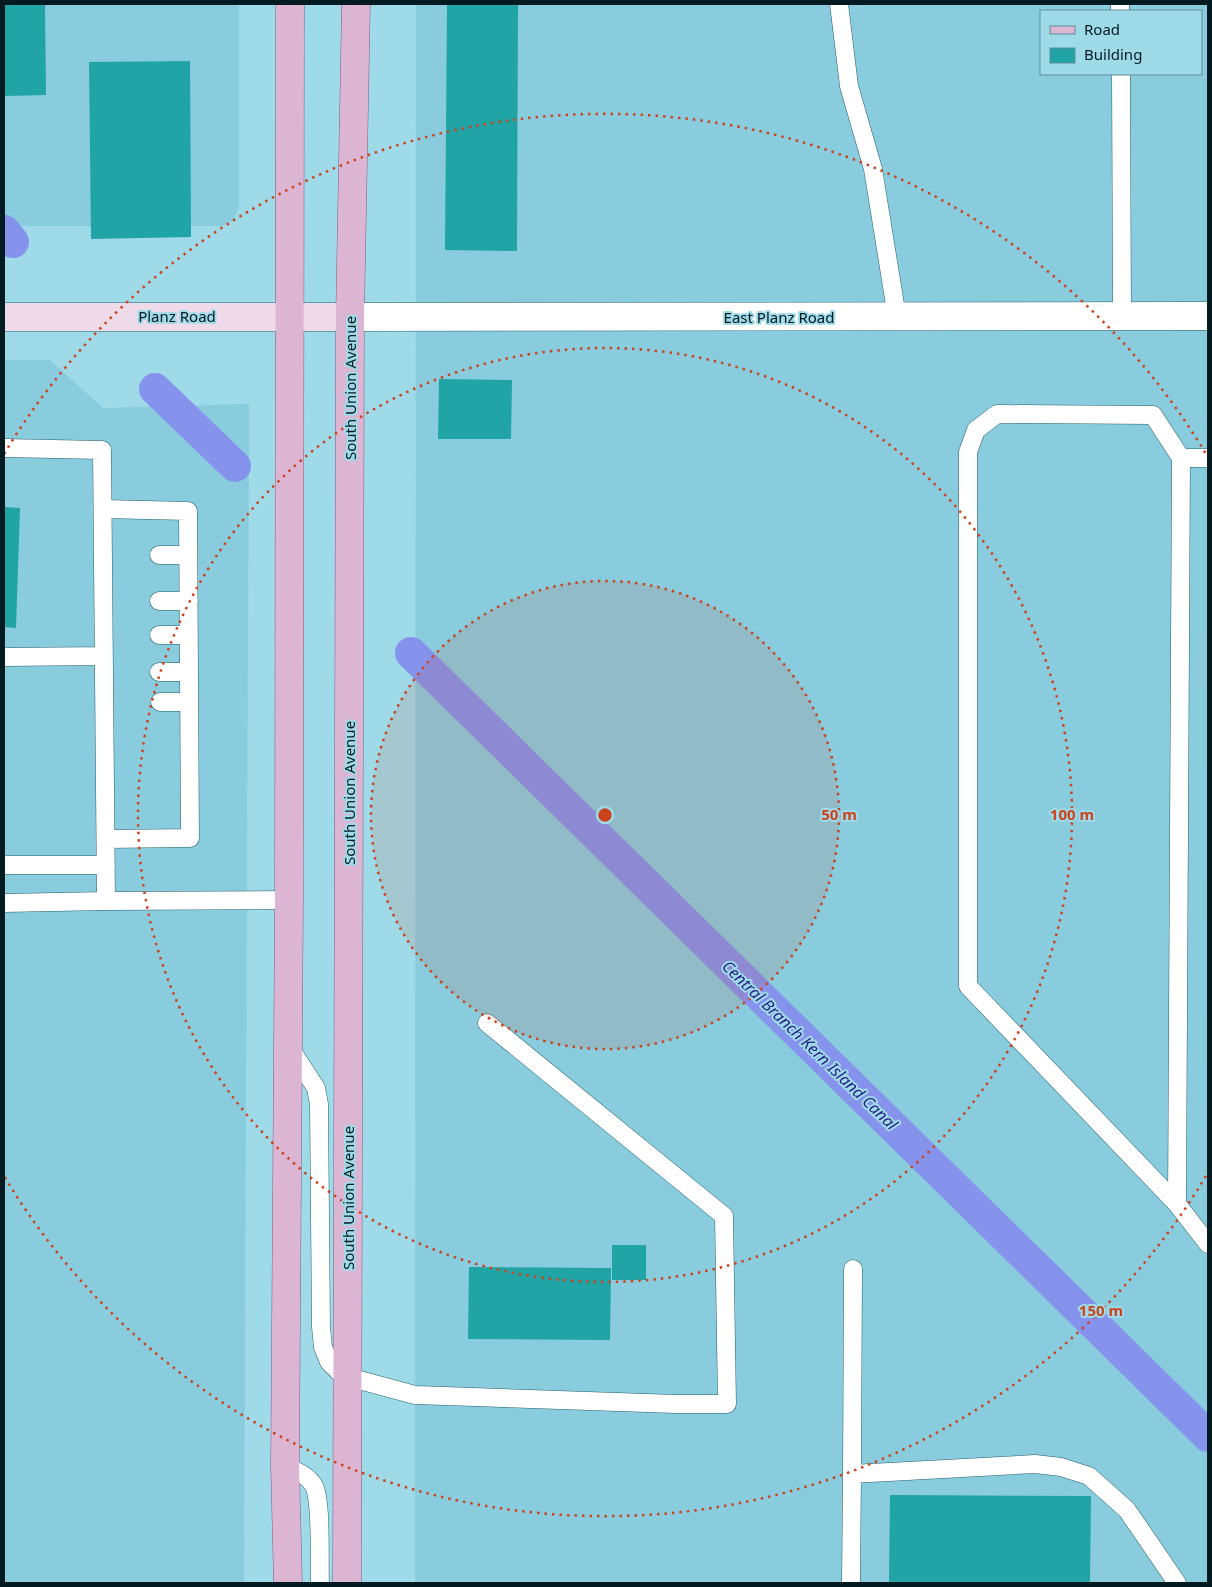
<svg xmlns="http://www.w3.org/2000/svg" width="1212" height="1587" font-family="'Noto Sans',sans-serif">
<rect width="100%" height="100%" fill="#9fdae9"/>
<path fill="#89ccdd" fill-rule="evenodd" d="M4 4H239V207L234 220 222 226H4Z
M416 4H1208V1583H415ZM1041 11H1201V74H1041Z
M4 360H50L103 408 249 404 244 1583H4Z"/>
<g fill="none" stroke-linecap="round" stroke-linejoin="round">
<path stroke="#8593ec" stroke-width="32" d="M4 231 13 242
M155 389 235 466
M411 653 1208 1436"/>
</g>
<path fill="#20a4a5" d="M4 4H45L46 95 4 96Z
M447 4H518L517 251 445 250Z
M190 61 191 237 91 239 89 62Z
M439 379 512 380 511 439H438Z
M4 507 20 508 16 628 4 627Z
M612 1245H646V1280H612Z
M469 1267 611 1268 610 1340 468 1339Z
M890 1495 1091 1496 1090 1583H889Z"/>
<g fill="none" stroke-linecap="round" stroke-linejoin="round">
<g stroke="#255f6c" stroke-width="19">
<path id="lane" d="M839 4 849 86 873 169 897 317
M1120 4V11
M1121 74 1122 316
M4 448 102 450 106 901 289 900
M1208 458H1181L1177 1204 1208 1244
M103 509 188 511 190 838 106 839
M159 555H188
M159 601H189
M159 635H189
M4 657 104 656
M159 672H189
M160 702H189
M4 865H106
M4 903 106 901
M288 1045 316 1088 319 1104 321 1327 323 1347 329 1362 338 1371 348 1377 415 1395 676 1404H727L724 1216 487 1023
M1177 1204 968 986V452L976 430 997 414 1153 415 1181 458
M285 1466C296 1471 308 1475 314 1486 322 1502 319 1562 320 1583
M852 1474 853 1269
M851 1583 852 1474 1035 1464 1061 1467 1089 1476 1127 1510 1177 1583"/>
</g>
<g stroke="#255f6c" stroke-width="29">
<path id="street" d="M350 317 1208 316"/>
</g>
<g stroke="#255f6c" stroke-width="29">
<path id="secondary" d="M4 317H350"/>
</g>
<g stroke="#815e82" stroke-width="29">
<path id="primary" d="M288 1583 285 1466 289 900 290 4
M347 1583 350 317 356 4"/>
</g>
<use href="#lane" stroke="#fff" stroke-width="18"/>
<use href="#street" stroke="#fff" stroke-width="28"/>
<use href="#secondary" stroke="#eedae9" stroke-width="28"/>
<use href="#primary" stroke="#dcb5d3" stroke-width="28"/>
</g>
<circle cx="605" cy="815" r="234" fill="#cc431d" fill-opacity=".12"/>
<g fill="none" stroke="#cc431d" stroke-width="2.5" stroke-dasharray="2.5 5">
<circle cx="605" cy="815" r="234"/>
<circle cx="605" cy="815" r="467"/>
<path d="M1206 1176A701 701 0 0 1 4 1176M4 454A701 701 0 0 1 1206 454"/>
</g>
<g text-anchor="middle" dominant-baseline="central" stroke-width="4" stroke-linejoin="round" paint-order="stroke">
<g font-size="15" fill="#031a20" stroke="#9fdae9">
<text x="177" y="316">Planz Road</text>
<text x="779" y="317">East Planz Road</text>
<text transform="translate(350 388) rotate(-90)">South Union Avenue</text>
<text transform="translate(349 793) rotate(-90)">South Union Avenue</text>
<text transform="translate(348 1198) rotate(-90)">South Union Avenue</text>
</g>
<g font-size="16" font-style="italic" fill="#251e84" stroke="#9fdae9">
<text transform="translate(810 1045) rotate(44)">Central Branch Kern Island Canal</text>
</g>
</g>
<circle cx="605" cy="815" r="8" fill="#cc431d" stroke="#9fdae9" stroke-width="2.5"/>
<g font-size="15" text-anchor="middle" font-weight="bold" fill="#cc431d" stroke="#9fdae9" stroke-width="4" stroke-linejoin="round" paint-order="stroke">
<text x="839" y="820">50 m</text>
<text x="1072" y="820">100 m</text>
<text x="1101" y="1316">150 m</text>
</g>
<rect width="1212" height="1587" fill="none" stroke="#031a20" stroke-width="10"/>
<rect x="1040" y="10" width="162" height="65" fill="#9fdae9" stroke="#618d99"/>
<rect x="1050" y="26" width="25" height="8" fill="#dcb5d3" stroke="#618d99"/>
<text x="1084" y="35" font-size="15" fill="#031a20">Road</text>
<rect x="1050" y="48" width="25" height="15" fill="#20a4a5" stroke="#618d99"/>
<text x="1084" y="60" font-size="15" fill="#031a20">Building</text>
</svg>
